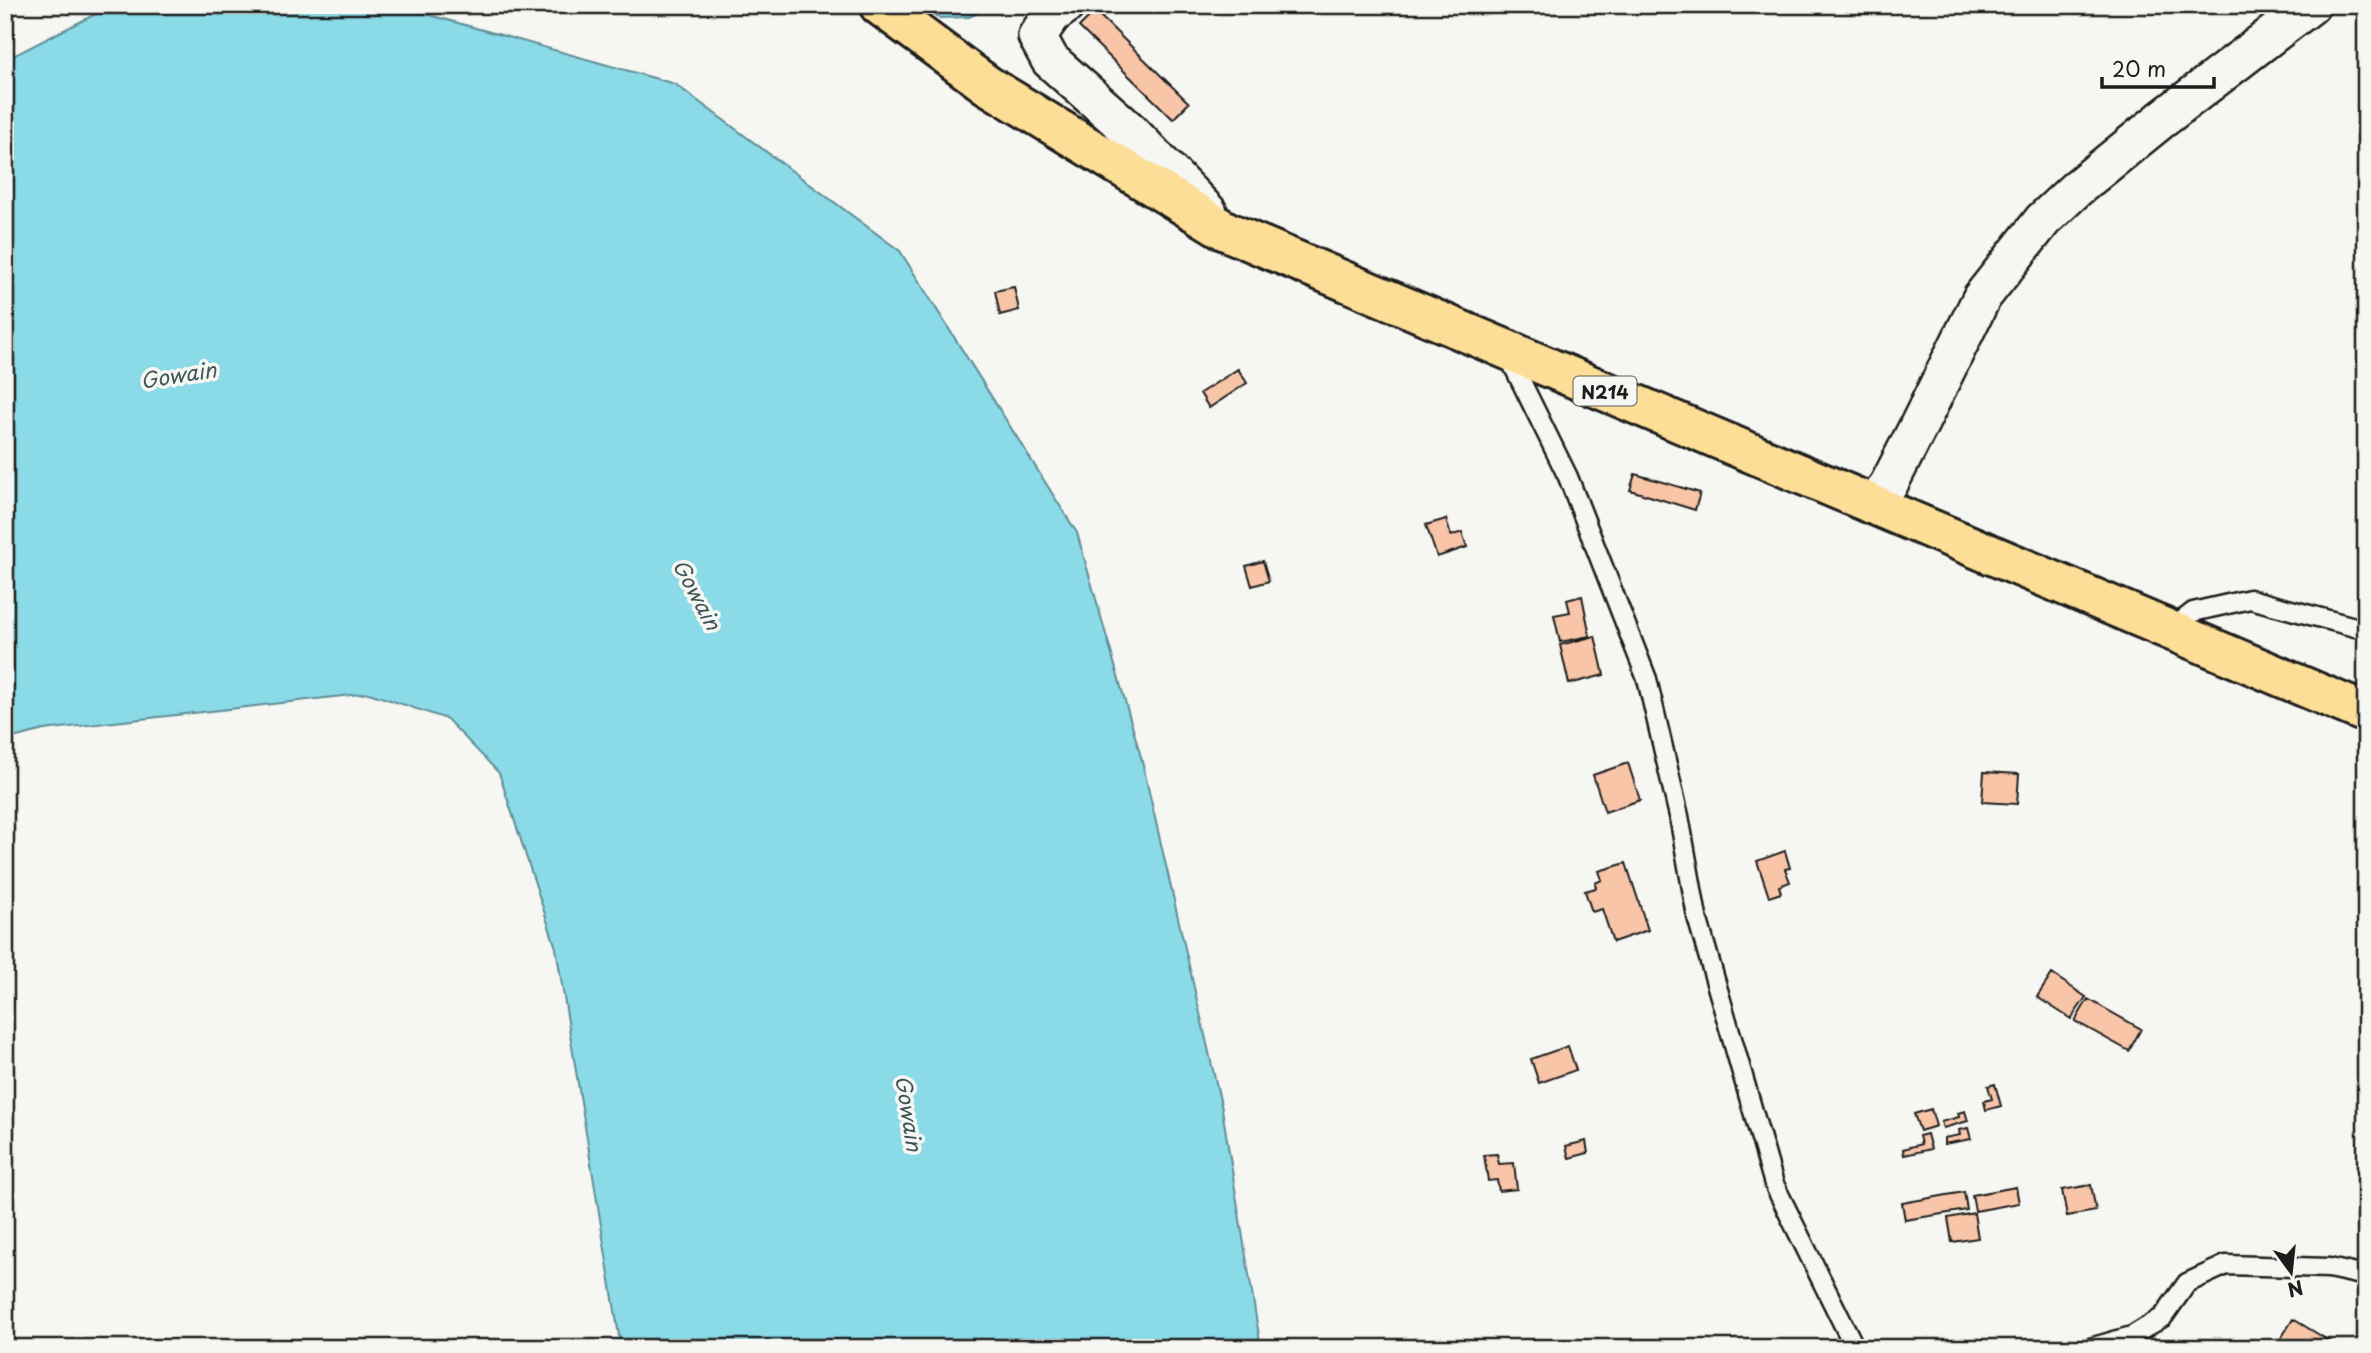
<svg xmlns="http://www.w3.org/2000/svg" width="2371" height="1353" font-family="'Playpen Sans',sans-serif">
<rect width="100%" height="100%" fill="#f6f6f2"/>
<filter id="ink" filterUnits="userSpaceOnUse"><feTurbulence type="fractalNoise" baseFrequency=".0143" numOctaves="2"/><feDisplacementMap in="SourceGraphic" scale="14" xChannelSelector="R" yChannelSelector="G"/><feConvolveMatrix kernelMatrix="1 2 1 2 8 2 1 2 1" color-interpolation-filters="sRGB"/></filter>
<g filter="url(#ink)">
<path fill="#8bdae8" stroke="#5f8e96" stroke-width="2" d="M113 5H394L675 84 900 251 1077 533 1141 757 1222 1109 1261 1348H621L556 948 499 773 447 719 369 693 44 730 5 740V60Z
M915 5H994L969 17 940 18Z"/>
<path fill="#f8c5a8" stroke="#1c1c1c" stroke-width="2" d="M1095 11 1189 103 1173 119 1079 27Z
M1014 287 1019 310 1000 315 995 291Z
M1238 369 1247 383 1209 408 1200 393Z
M1635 474 1700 493 1695 510 1630 490Z
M1446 519 1451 536 1462 532 1467 547 1437 557 1426 525Z
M1263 561 1269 581 1252 586 1246 566Z
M1582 596 1590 636 1560 642 1554 615 1570 612 1567 600Z
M1595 636 1604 675 1569 684 1560 645Z
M1628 763 1640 800 1605 812 1593 775Z
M1984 772 2019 774 2017 804 1982 802Z
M1785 851 1790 868 1785 869 1790 882 1779 886 1781 893 1769 897 1757 861Z
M1626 863 1648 930 1613 942 1602 909 1592 912 1585 891 1596 888 1595 883 1602 880 1599 871Z
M2052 974 2086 997 2071 1019 2037 997Z
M2088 999 2141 1029 2129 1051 2075 1021Z
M1568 1046 1576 1070 1539 1083 1531 1059Z
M1995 1084 2001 1106 1986 1110 1984 1101 1992 1099 1988 1086Z
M1931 1109 1936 1126 1920 1131 1914 1114Z
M1965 1111 1968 1121 1943 1128 1941 1122 1959 1117 1958 1113Z
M1968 1128 1971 1139 1944 1144V1138L1960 1135 1959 1130Z
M1927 1134 1931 1149 1904 1155 1903 1149 1921 1144 1919 1136Z
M1586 1141 1588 1153 1569 1158 1566 1146Z
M1497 1154 1499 1164 1514 1163 1517 1189 1499 1191 1497 1180 1488 1181 1484 1155Z
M2091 1185 2096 1211 2067 1216 2062 1190Z
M2016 1187 2019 1203 1975 1211 1972 1195Z
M1964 1192 1967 1210 1905 1220 1902 1203Z
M1974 1213 1978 1238 1952 1242 1948 1218Z
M2293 1319 2341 1348H2275Z"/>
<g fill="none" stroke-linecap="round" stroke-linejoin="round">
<g stroke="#1c1c1c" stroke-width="23">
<path id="service" d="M1508 355 1568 477 1647 679 1679 816 1697 917 1774 1184 1855 1348
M2170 630 2193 612 2250 599 2366 630
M2090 1348 2132 1336 2163 1317 2187 1283 2226 1265 2329 1268 2366 1276"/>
</g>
<g stroke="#1c1c1c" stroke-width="42">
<path id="minor" d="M1066 5 1052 15 1037 36 1050 60 1130 131 1208 212
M1874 505 1889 484 1918 427 1982 297 2043 220 2076 189 2161 120 2311 5"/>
</g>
<g stroke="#1c1c1c" stroke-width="44">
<path id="trunk" d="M879 5 987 85 1226 231 2366 713"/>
</g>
<use href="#service" stroke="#f6f6f2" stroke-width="18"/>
<use href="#minor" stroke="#f6f6f2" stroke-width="37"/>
<use href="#trunk" stroke="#fdde96" stroke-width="38"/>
</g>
</g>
<g text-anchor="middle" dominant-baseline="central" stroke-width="7" stroke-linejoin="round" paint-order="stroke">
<rect fill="#f6f6f2" stroke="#5d5d5c" stroke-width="2" x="1573.5" y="376.5" width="63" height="29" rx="5"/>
<g font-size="18" font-weight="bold" fill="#1c1c1c">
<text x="1605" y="391">N214</text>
</g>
<g font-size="21" font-style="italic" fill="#3d5559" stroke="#f6f6f2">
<text transform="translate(178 374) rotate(-9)">Gowain</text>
<text transform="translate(698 594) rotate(62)">Gowain</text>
<text transform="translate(910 1113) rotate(81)">Gowain</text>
</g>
</g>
<rect width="2371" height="1353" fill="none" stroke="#f6f6f2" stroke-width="28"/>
<rect x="14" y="14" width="2343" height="1325" fill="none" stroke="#1c1c1c" stroke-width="2.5" filter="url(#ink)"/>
<g transform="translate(2291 1272) rotate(165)" stroke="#f6f6f2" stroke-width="5" paint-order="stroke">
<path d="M0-5L12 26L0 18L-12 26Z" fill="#1c1c1c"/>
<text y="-10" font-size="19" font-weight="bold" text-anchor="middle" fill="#1c1c1c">N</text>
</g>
<path d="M2102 77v10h112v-10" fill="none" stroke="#1c1c1c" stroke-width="3.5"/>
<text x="2112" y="77" font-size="21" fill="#1c1c1c" stroke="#f6f6f2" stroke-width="5" paint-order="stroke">20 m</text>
</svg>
